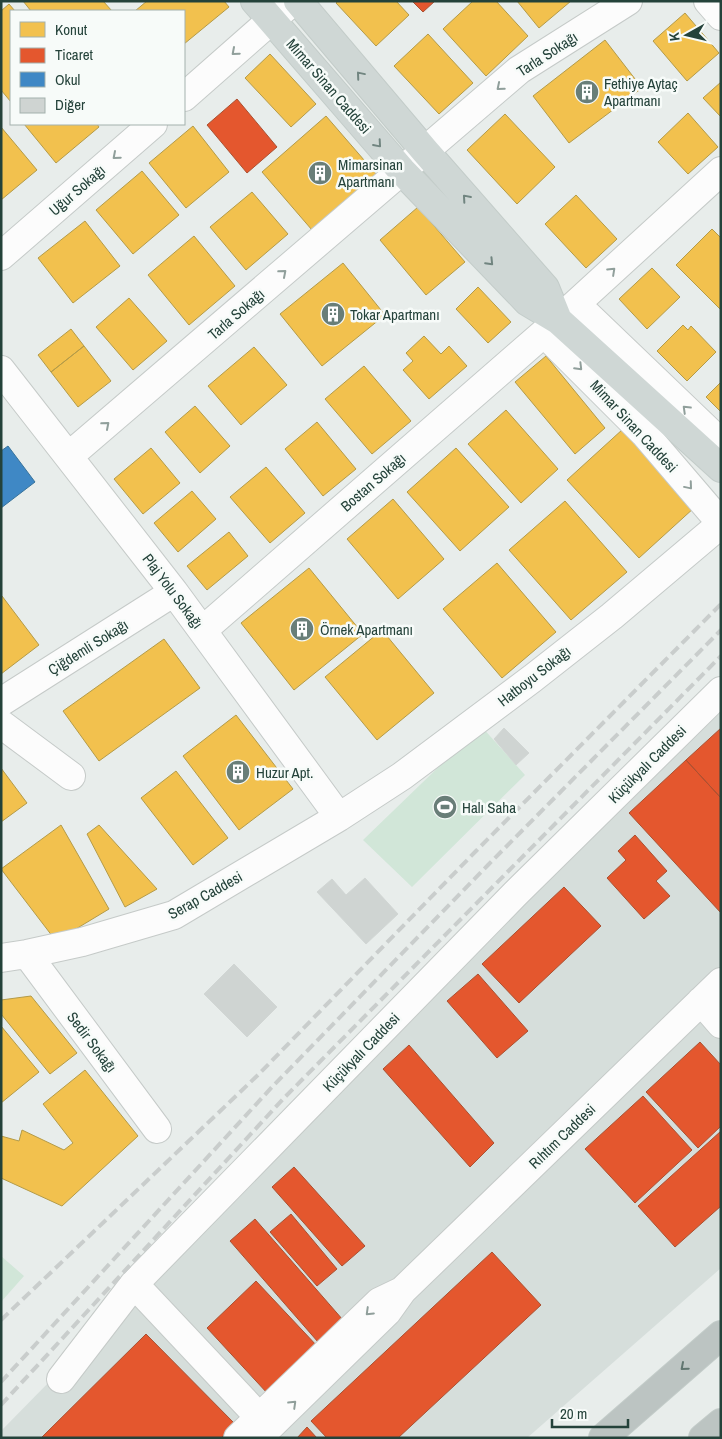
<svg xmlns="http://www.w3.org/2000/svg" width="722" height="1439" font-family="'Archivo Narrow',sans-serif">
<rect width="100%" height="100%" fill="#e8edeb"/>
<path fill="#d6dedb" d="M721 697V1268L527 1438H1V1431Z"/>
<path fill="#d1e6d8" d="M481 726 525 775 412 887 363 840Z
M1 1256 24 1276 1 1302Z"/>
<path fill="#f2c14e" stroke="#b49b48" d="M23 1H103L112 11H31Z
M147 1H224L229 7 184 44V11H135Z
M338 1H396L409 15 376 46 336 3Z
M473 1H496L528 36 486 76 443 29Z
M517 1H571L539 28Z
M9 4 15 11H11V102L1 90V11Z
M685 13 719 53 687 81 653 41Z
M428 34 473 83 439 114 394 66Z
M605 40 642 88 569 143 533 96Z
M270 54 316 104 291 127 245 78Z
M721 82V117L703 98Z
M688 113 718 147 688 174 658 142Z
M505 114 555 167 517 204 467 150Z
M326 116 377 175 312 230 262 172Z
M24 124H97L99 127 56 163Z
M193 126 229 172 186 208 149 163Z
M1 127 37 170 1 200Z
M142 171 179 215 133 254 96 210Z
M252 192 288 234 246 270 210 227Z
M576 195 617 239 586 268 545 224Z
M418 207 465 262 426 295 380 240Z
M85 221 120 266 73 303 38 258Z
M712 229 721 238V310L676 265Z
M194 236 235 286 189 325 148 275Z
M343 263 385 315 322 366 280 314Z
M652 268 680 297 647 329 619 299Z
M478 287 511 322 488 343 456 309Z
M129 298 167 341 133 370 96 327Z
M683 325 688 330 691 326 716 352 687 381 657 351Z
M71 329 84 346 51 372 38 355Z
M424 336 441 354 449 346 467 366 429 399 403 370 413 361 406 353Z
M84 346 111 381 78 407 51 372Z
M254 347 287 385 241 425 208 386Z
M546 356 605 428 575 454 515 382Z
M364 366 411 421 372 454 325 399Z
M721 382V412L706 397Z
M195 406 230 446 200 473 165 432Z
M506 410 558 469 521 503 468 444Z
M317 422 356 469 323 496 285 449Z
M623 429 695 507 639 558 567 480Z
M151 448 180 483 143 514 114 479Z
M456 448 509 507 460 551 407 492Z
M266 467 305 513 270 543 230 497Z
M192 491 216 519 178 552 154 523Z
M393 499 444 559 398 599 347 539Z
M565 501 627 572 571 620 509 550Z
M229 532 248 556 207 590 187 566Z
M497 563 556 632 502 678 443 609Z
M309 568 363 634 294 690 241 623Z
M2 596 39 645 1 674V597Z
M382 630 434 693 377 740 325 677Z
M164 639 200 688 99 761 63 711Z
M236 715 293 789 239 830 183 756Z
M1 768 27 803 1 822Z
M176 771 228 838 193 865 141 798Z
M61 825 109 909 56 941 1 869Z
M99 825 157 889 125 907 87 834Z
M31 996 77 1053 50 1074 1 1014V1000Z
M1 1026 39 1072 1 1103Z
M85 1070 138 1136 62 1206 1 1178V1136L19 1141 22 1130 64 1150 73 1143 43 1104Z"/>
<path fill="#e4572e" stroke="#aa5132" d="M412 1H435L423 12Z
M237 99 277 147 247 173 207 125Z
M721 728V798L686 760Z
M686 760 721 798V913L629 813Z
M635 835 667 871 656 881 670 896 644 919 607 878 626 860 618 851Z
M564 887 601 926 519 1003 482 964Z
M478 974 528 1031 497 1058 447 1001Z
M700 1042 721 1065V1126L698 1148 646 1092Z
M409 1045 494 1143 470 1167 383 1069Z
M643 1096 692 1150 635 1203 585 1149Z
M721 1131V1206L675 1247 638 1206Z
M294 1167 365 1246 342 1266 272 1187Z
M291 1214 337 1269 317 1286 270 1232Z
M255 1219 343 1320 318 1342 230 1241Z
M492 1252 541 1305 398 1438H327L311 1421Z
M256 1281 318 1347 268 1394 207 1328Z
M146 1334 235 1424 221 1438H41Z
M307 1427 317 1438H297Z"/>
<path fill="#3f88c5" stroke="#37739b" d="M8 446 35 482 1 508V451Z"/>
<path fill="#cfd4d2" stroke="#d1d6d4" d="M504 728 529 753 516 765 494 739Z
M365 878 398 914 366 944 317 892 332 879 346 895Z
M234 964 277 1007 247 1037 204 994Z"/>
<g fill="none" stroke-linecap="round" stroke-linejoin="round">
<g stroke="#c5cac8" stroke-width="30">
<path id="minor" d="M708 1 721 16
M184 97 293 1
M1 256 153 124
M576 304 721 443
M544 333 644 433 721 523
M1 370 174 592 339 817
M69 456 519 70 628 1
M203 630 544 333 721 171
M1 702 174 592
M1 724 71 776
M27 954 157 1129
M1 958 27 954 82 942 174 915 339 817 402 776 533 678 612 616 721 524
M701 1001 721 1024
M134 1284 260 1418
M402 1291 721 982
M61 1379 134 1284 515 894 721 691
M238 1438 379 1302 402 1291 387 1312 258 1438"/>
</g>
<g stroke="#c3ccc9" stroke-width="30">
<path id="major" d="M255 1 402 171 528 302 558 320 721 468
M298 1 425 151 545 288 558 320"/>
</g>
<g stroke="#c3ccc9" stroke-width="30">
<path id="highway" d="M603 1438 721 1335
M703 1438 721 1423"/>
</g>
<use href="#minor" stroke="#fcfcfc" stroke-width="28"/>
<use href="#major" stroke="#cfd7d5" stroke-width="28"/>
<use href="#highway" stroke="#bcc4c2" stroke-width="28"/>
<path stroke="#c9cdcc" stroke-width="4" stroke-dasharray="10 5" stroke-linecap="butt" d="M1 1320 259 1074 476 851 721 604
M1 1382 272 1087 488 865 721 630
M1 1405 284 1098 721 656"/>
</g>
<defs><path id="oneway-chevron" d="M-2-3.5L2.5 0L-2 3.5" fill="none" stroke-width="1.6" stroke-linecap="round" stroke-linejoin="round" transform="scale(1.25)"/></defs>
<g stroke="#909f9b">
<use href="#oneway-chevron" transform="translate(235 52) rotate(139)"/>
<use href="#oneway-chevron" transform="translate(500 87) rotate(140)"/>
<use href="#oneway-chevron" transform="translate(116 156) rotate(139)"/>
<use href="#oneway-chevron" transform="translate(612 271) rotate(-43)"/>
<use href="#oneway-chevron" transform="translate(283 273) rotate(-41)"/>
<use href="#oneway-chevron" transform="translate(579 367) rotate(45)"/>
<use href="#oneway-chevron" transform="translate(686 409) rotate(-136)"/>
<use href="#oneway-chevron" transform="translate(106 425) rotate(-41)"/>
<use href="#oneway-chevron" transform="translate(689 486) rotate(50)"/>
<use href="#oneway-chevron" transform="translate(369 1312) rotate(136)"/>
<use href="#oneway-chevron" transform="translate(293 1404) rotate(-44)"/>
</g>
<g stroke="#718580">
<use href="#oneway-chevron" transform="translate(360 75) rotate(-130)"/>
<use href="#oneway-chevron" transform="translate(378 144) rotate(49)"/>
<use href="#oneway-chevron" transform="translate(466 198) rotate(-131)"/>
<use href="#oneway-chevron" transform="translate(490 262) rotate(46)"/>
</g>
<use stroke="#617670" href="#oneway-chevron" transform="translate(684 1367) rotate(139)"/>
<defs>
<g id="building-disc" transform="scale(1.25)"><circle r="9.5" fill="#697e78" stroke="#f7fbf9"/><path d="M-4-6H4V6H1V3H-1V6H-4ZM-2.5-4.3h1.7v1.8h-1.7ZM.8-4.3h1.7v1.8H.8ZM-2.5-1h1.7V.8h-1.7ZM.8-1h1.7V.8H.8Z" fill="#fff"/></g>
<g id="stadium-disc" transform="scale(1.25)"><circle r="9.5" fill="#697e78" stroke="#f7fbf9"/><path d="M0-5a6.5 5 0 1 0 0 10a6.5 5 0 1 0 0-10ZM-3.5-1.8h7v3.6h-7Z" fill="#fff"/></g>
</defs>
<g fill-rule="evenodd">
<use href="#building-disc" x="587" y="92"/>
<use href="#building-disc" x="320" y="173"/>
<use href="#building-disc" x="333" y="314"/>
<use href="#building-disc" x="302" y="629"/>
<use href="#building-disc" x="238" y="772"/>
<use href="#stadium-disc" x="445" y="807"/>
</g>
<g text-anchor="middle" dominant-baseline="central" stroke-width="5" stroke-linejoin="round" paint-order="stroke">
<g font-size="15" fill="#24423a" stroke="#f7fbf9">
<text transform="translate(547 54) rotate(-33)">Tarla Sokağı</text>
<text transform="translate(329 86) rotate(49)">Mimar Sinan Caddesi</text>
<text transform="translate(77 190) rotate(-41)">Uğur Sokağı</text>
<text transform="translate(236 314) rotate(-41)">Tarla Sokağı</text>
<text transform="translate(634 426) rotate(47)">Mimar Sinan Caddesi</text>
<text transform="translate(373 482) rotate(-41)">Bostan Sokağı</text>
<text transform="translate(173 591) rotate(53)">Plaj Yolu Sokağı</text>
<text transform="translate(88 647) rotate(-32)">Çiğdemli Sokağı</text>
<text transform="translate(534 676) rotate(-38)">Hatboyu Sokağı</text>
<text transform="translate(647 764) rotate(-45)">Küçükyalı Caddesi</text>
<text transform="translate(205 895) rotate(-29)">Serap Caddesi</text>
<text transform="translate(92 1042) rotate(53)">Sedir Sokağı</text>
<text transform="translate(361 1052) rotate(-46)">Küçükyalı Caddesi</text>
<text transform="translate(562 1136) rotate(-44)">Rıhtım Caddesi</text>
</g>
<g font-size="15" fill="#24423a" stroke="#f7fbf9" text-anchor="start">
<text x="604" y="83">Fethiye Aytaç<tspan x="604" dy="17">Apartmanı</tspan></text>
<text x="338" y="164">Mimarsinan<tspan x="338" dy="17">Apartmanı</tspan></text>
<text x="350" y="314">Tokar Apartmanı</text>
<text x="320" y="629">Örnek Apartmanı</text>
<text x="256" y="772">Huzur Apt.</text>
<text x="462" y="807">Halı Saha</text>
</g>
</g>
<rect width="722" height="1439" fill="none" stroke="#24423a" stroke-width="5"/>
<rect x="10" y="10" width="175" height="115" fill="#f7fbf9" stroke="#a3b1ad"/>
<rect x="20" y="22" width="25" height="15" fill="#f2c14e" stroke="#a3b1ad"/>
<text x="55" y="35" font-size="15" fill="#24423a">Konut</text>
<rect x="20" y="48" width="25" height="15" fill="#e4572e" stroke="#a3b1ad"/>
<text x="55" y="60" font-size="15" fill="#24423a">Ticaret</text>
<rect x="20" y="72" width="25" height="15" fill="#3f88c5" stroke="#a3b1ad"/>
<text x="55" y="85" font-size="15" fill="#24423a">Okul</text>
<rect x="20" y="98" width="25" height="15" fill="#cfd4d2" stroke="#a3b1ad"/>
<text x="55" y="110" font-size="15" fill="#24423a">Diğer</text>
<g transform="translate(687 35) rotate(262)" stroke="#f7fbf9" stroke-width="4" paint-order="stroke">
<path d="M0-4L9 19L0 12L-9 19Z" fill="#24423a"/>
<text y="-8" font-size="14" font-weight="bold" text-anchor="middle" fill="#24423a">K</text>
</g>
<path d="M552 1419v8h76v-8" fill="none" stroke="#24423a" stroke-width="2.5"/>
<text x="560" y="1419" font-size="15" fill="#24423a" stroke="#f7fbf9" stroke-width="4" paint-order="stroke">20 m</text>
</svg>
